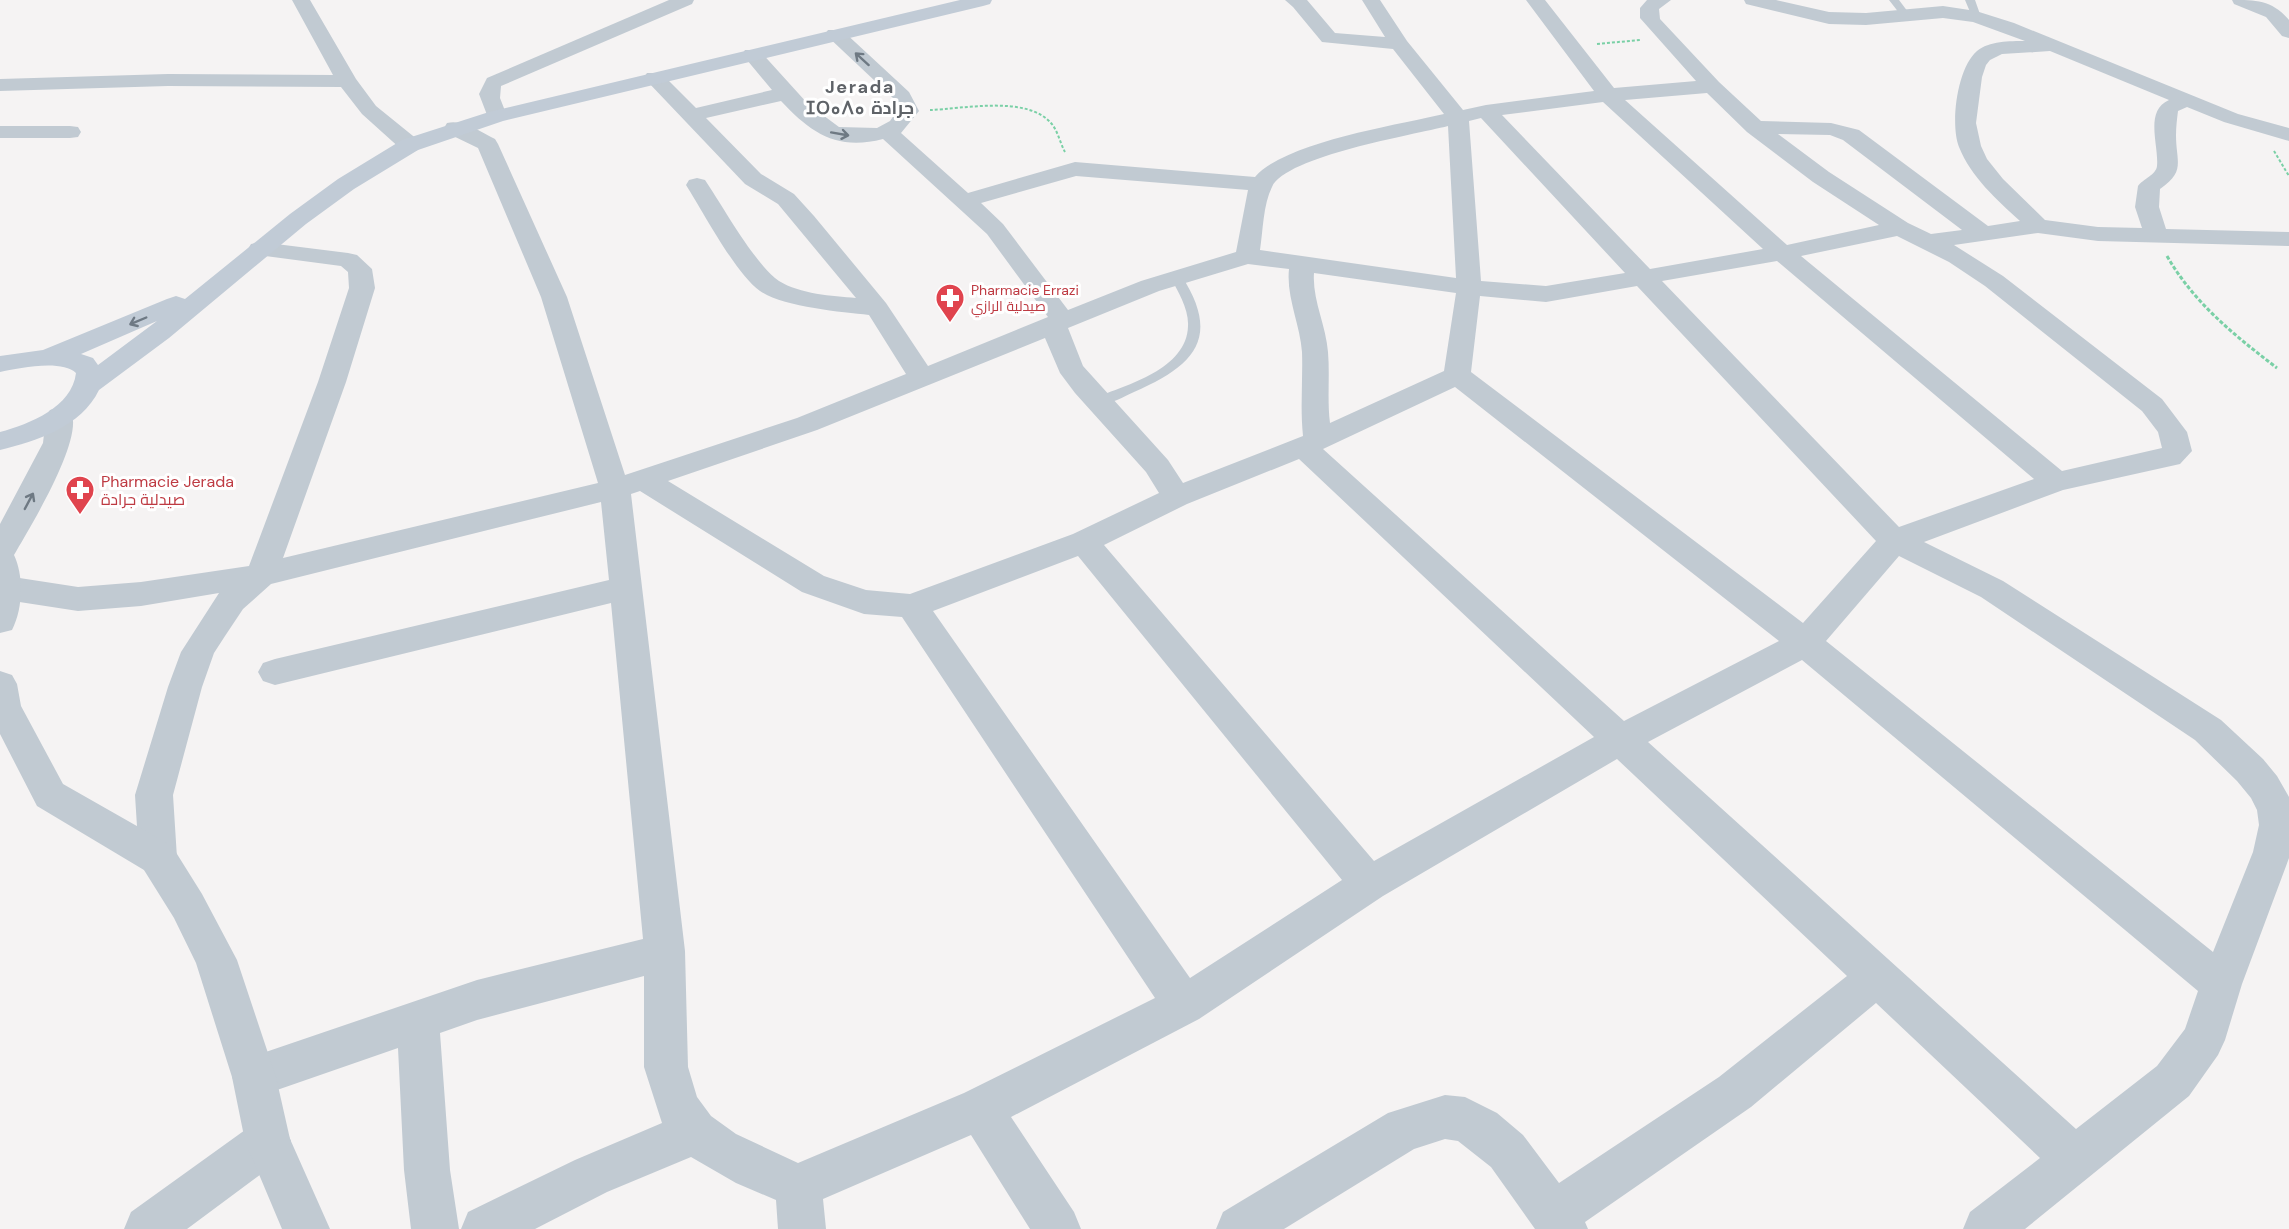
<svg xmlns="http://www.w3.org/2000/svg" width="2289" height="1229" font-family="'DM Sans',Cairo,'Noto Sans Tifinagh',sans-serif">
<rect width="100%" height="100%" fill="#f5f3f3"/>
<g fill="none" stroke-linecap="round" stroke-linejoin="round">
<path stroke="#7ad0a6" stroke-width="2" stroke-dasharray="3 2" stroke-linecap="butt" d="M1597 44 1640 40
M930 110C963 109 1026 95 1051 123 1058 131 1060 143 1065 152
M2274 151 2289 176"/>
<path stroke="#7ad0a6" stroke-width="3" stroke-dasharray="4 2" stroke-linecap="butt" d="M2167 256C2194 303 2234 335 2277 368"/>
<path fill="#c1cad2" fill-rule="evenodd" d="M1889 0H1899L1911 16 1909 18H1903Z
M1965 0H1975L1981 17 1979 19H1973Z
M1177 274 1181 275C1222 338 1194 366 1134 392 1123 397 1106 407 1094 404L1092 401 1094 398C1127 385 1187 369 1188 326 1189 309 1178 292 1171 278Z"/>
<path fill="#c1cad2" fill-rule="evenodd" d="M292 0H310L356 79 376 106 418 140 421 145 418 150 410 152 402 150 362 114 341 87 168 86 0 91V79L168 74 333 75Z
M669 0H694L692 4 501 86 500 98 507 116 503 120 496 122 489 120 479 94 487 78Z
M1285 0H1307L1335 33 1385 37 1362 0H1380L1407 41 1463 110 1486 105 1594 91 1526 0H1545L1614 88 1696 81 1640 18V8L1647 0H1671L1659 9 1660 19 1719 82 1761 121 1831 123 1859 130 1988 226 2020 221C1997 200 1971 177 1959 147 1950 124 1957 68 1977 51 1989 41 2010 41 2025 41L1973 22 1943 18 1866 25 1829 24 1746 4 1744 0H1776L1829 12 1866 13 1943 6 1976 11 2014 23 2238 114 2289 128V141L2224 122 2187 107 2178 111C2177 119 2176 127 2176 135 2176 162 2186 171 2160 189L2159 207 2166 229 2289 232V246L2098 241 2038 233 1954 245 2003 276 2162 399 2187 432 2192 451 2180 464 2063 490 1924 542 2003 581 2221 720 2263 759 2277 776 2289 797V858L2242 984 2225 1040 2218 1055 2189 1096 2025 1229H1963L1970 1212 2040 1158 1876 1003 1751 1107 1585 1222 1588 1229H1535L1491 1167 1458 1141 1445 1139 1414 1149 1284 1229H1216L1223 1212 1388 1113 1445 1095 1465 1097 1497 1113 1523 1135 1559 1183 1719 1077 1847 976 1617 759 1383 896 1199 1019 1011 1117 1074 1212 1081 1229H1030L971 1135 823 1199 826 1229H778L776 1200 736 1183 691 1157 607 1192 535 1229H461L468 1212 575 1160 662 1123 644 1067V976L477 1020 440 1033 450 1170 459 1229H411L404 1170 398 1048 254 1098 238 1092 232 1077 238 1062 254 1056 477 980 643 939 611 603 275 685 263 681 258 672 263 663 275 659 609 580 601 502 271 584 243 609 225 636 214 653 202 687 173 795 177 858 172 870 158 875 144 870 139 858 135 795 168 687 181 652 219 593 141 606 78 611 0 599V575L78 587 141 582 249 566 318 382 349 288 348 272 341 266 251 254 248 249 251 244 260 242 348 253 357 255 372 269 375 288 346 382 283 558 598 483 541 297 478 148 447 133 444 128 447 123C464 119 480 132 495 139L498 144 567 297 625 475 797 418 906 374 869 315C841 312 783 307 760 291 735 273 704 213 686 185L689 180 697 178 705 180C722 205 756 266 779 281 800 294 832 296 856 298L778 204 745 184 647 81 644 77 647 73H661L696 108 772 90 742 54 745 50H759L808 104 839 127 877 128 890 121 897 111 893 98 825 34 828 30H842L909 92 919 111 901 133 968 193 1075 162 1255 177C1285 142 1398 125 1444 114L1393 49 1322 42 1293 7ZM2050 51 2169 100C2144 111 2159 145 2157 166 2156 175 2143 179 2138 186L2135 207 2142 228 2098 227 2045 220 2003 179 1987 159 1981 146 1976 123 1982 77 1986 65 1990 60 2002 54ZM1707 93 1747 132 1813 182 1879 225 1787 245 1625 100ZM781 101C811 133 837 151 883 139L987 234 1048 317 928 366 886 303 814 216 794 194 761 174 706 118ZM1603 102 1763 249 1650 269 1502 115ZM1481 118 1625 273 1546 286 1481 281 1469 121ZM1448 126 1456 278 1260 250C1263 231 1263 205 1272 187 1286 156 1413 135 1448 126ZM1778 134 1830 135 1843 140 1962 230 1931 234 1908 223 1829 172ZM1076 176 1248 190 1236 252 1141 281 1068 310 1003 224 981 203ZM1897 236 1949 262 1985 286 2142 411 2158 432 2162 448 2062 471 1801 256ZM1777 261 2034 479 1899 527 1662 281ZM1248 264 1289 269C1286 297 1300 324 1302 352 1303 380 1300 407 1303 436L1183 483 1168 460 1083 366 1068 328 1159 291ZM1314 273 1456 293 1444 371 1330 423C1327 399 1330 376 1328 352 1326 325 1312 299 1314 273ZM1637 286 1876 541 1803 623 1471 372 1480 296 1546 302ZM1045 338 1060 373 1075 393 1146 472 1159 493 1073 534 910 594 866 590 824 576 668 481 817 430ZM1455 387 1779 641 1624 721 1323 449ZM1299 459 1594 737 1374 861 1104 545 1187 504ZM640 491 802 592 864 614 902 617 1155 998 964 1093 798 1163 736 1134 711 1116 697 1097 688 1067 685 951 631 494ZM1078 556 1342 880 1190 978 933 611ZM1899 556 1981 597 2195 740 2237 781 2251 798 2257 810 2259 825 2253 852 2213 952 1826 641ZM1802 660 2198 991 2185 1029 2157 1066 2076 1129 1648 742Z
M2232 0C2256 0 2272 0 2289 20V38L2282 36 2266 17 2234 4Z
M0 126H70L78 127 81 132 78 137 70 138H0Z
M268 1118 284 1125 291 1141 284 1157 187 1229H124L131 1212 252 1125Z"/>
<path fill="#c1cad2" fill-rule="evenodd" d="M60 407 70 410C87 435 29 529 14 555 24 576 23 609 12 630L0 633V524L43 443 46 416 50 410Z
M0 671 12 675 17 684 21 706 63 784 172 846 202 894 237 960 276 1077 290 1139 330 1229H282L245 1141 232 1077 196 963 174 918 144 870 37 806 0 734Z"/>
<path fill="#c1cbd6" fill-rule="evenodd" d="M960 0H992L990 4 983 6 503 121 418 150 354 189 306 224 169 338 99 390C81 427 37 441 0 450V432C30 424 72 407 76 373 62 359 18 368 0 372V356L43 350 167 299 176 296 185 299 290 214 338 179 402 140 489 112ZM157 321 98 365 93 358 81 354Z"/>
</g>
<defs><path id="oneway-shaft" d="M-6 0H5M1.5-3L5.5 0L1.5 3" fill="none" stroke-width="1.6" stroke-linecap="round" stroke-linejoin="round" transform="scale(1.5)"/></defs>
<g stroke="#6e7983">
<use href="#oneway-shaft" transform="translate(862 59) rotate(-138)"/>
<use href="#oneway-shaft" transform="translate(840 134) rotate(10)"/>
<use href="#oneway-shaft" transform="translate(29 501) rotate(-62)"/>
</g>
<use stroke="#6e7984" href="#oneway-shaft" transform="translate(138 321) rotate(157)"/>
<defs>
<g id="pharmacy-pin" transform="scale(1.5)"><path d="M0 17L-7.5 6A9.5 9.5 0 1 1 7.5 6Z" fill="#e0444e" stroke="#fff"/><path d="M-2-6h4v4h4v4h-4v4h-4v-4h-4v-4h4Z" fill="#fff"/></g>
</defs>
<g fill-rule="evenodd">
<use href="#pharmacy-pin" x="950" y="298"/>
<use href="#pharmacy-pin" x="80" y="490"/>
</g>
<g text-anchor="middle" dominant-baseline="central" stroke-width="6" stroke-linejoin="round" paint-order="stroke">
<g font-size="14" fill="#be3a42" stroke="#fff" text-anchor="start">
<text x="971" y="290">Pharmacie Errazi<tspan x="971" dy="16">صيدلية الرازي</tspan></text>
</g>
<g font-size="16" fill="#be3a42" stroke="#fff" text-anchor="start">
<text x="101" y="481">Pharmacie Jerada<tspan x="101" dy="18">صيدلية جرادة</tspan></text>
</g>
<g font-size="18" font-weight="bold" letter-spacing="1.5" fill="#5f6368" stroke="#fff">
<text x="860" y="87">Jerada<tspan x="860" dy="21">ⵊⵔⴰⴷⴰ جرادة</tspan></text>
</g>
</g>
</svg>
